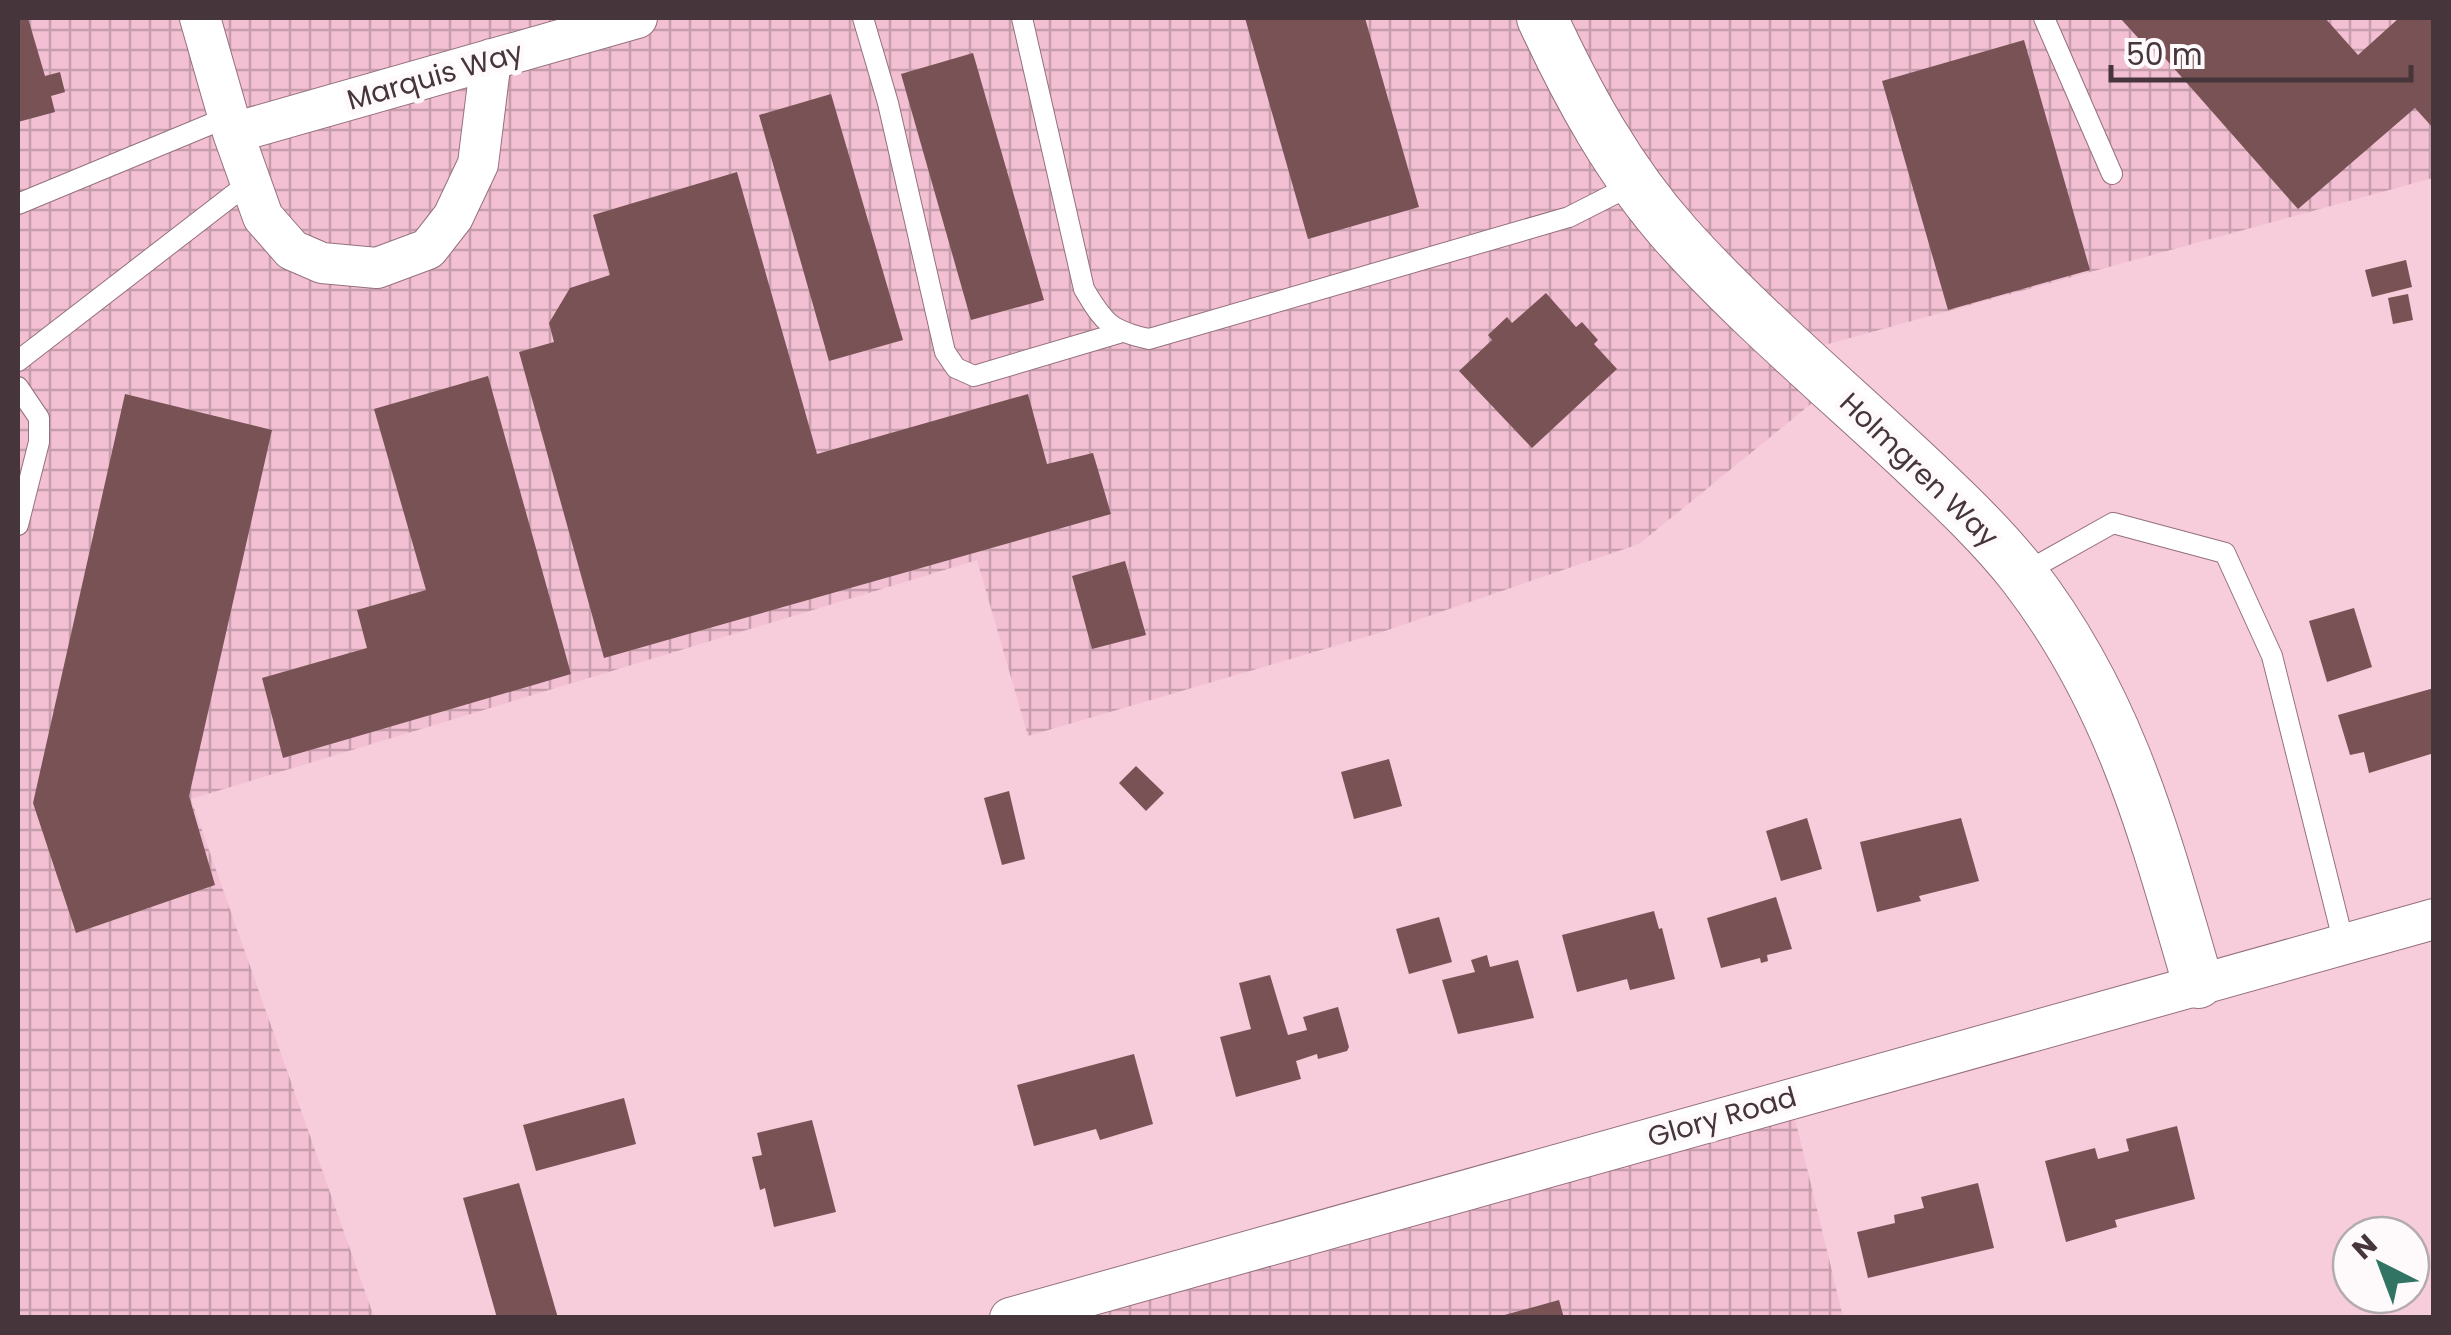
<svg xmlns="http://www.w3.org/2000/svg" width="2451" height="1335" font-family="Poppins,sans-serif">
<defs>
<pattern id="industrial-grid" width="8" height="8" patternUnits="userSpaceOnUse" patternTransform="scale(2.5)"><rect width="8" height="8" fill="#f2c0d2"/><path d="M0 4h8M4 0v8" fill="none" stroke="#c69dac"/></pattern>
</defs>
<rect width="100%" height="100%" fill="#f7cddb"/>
<path fill="url(#industrial-grid)" d="M18 18H2433V178L1799 352 1833 386 1639 544 1379 633 1028 736 977 560 191 799 374 1317H18Z
M1790 1098 1843 1317 1010 1318Z"/>
<path fill="#785254" d="M18 18H28L45 76 60 72 65 92 51 96 55 112 18 122Z
M1245 18H1365L1419 207 1308 239Z
M2120 18H2325L2358 55 2399 18H2434V129L2415 108 2298 209 2156 48 2151 52Z
M2024 40 2090 270 1948 310 1882 81Z
M973 53 1044 300 971 320 901 74Z
M831 94 903 340 829 361 759 115Z
M737 172 817 454 1028 394 1047 464 1093 453 1111 514 604 658 519 352 554 342 549 323 570 288 610 275 593 215Z
M2406 260 2412 287 2372 297 2365 270Z
M1546 293 1576 327 1582 322 1598 340 1594 344 1617 369 1532 448 1459 371 1492 340 1488 335 1507 317 1512 323Z
M2408 294 2413 320 2393 324 2388 298Z
M488 376 571 674 283 758 262 678 367 648 357 610 426 590 374 409Z
M125 394 272 430 189 796 215 885 76 933 33 803Z
M1125 561 1146 635 1092 649 1072 576Z
M2354 608 2372 667 2327 682 2309 621Z
M2434 688V753L2369 773 2364 752 2350 755 2338 715Z
M1389 759 1402 806 1354 819 1341 772Z
M1136 766 1164 793 1146 811 1119 783Z
M1009 791 1025 859 1002 865 984 798Z
M1807 818 1822 869 1781 881 1766 831Z
M1961 818 1979 881 1919 896 1921 901 1877 912 1860 842Z
M1776 897 1792 949 1767 955 1768 961 1761 963 1760 958 1721 968 1707 918Z
M1654 911 1659 929 1662 928 1675 979 1630 990 1627 979 1577 992 1562 935Z
M1439 917 1452 962 1409 974 1396 929Z
M1487 955 1490 967 1518 960 1534 1018 1458 1034 1442 980 1475 972 1471 960Z
M1270 975 1288 1035 1307 1030 1303 1017 1338 1007 1349 1047 1347 1051 1318 1059 1317 1054 1296 1061 1301 1079 1236 1097 1220 1037 1251 1029 1239 983Z
M1134 1054 1153 1124 1100 1140 1096 1129 1034 1146 1017 1085Z
M624 1098 636 1144 536 1171 523 1125Z
M812 1120 836 1212 774 1227 765 1188 760 1190 752 1157 762 1155 757 1133Z
M2177 1126 2195 1199 2115 1220 2117 1227 2066 1242 2045 1161 2095 1148 2098 1159 2129 1151 2126 1139Z
M519 1183 558 1318H497L463 1198Z
M1978 1183 1994 1248 1868 1278 1857 1232 1895 1223 1894 1215 1924 1208 1921 1197Z
M1559 1300 1564 1318H1501V1316Z"/>
<g fill="none" stroke-linecap="round" stroke-linejoin="round">
<g stroke="#95707d" stroke-width="22">
<path id="service" d="M863 18 888 103 945 352 956 368 974 376 1119 333
M1022 18 1084 289C1104 323 1111 331 1149 339L1569 217 1634 184
M2044 18 2112 174
M18 204 228 117
M18 361 250 182
M18 387 39 418V442L18 525
M2022 574 2113 523 2225 553 2272 656 2344 944"/>
</g>
<g stroke="#95707d" stroke-width="42">
<path id="minor" d="M200 18 233 133 263 217 292 250 322 263 377 268 428 249 453 217 478 164 491 59
M233 133 637 18
M1010 1318 2434 919"/>
</g>
<g stroke="#95707d" stroke-width="52">
<path id="tertiary" d="M1542 18C1578 96 1619 171 1677 236 1747 314 1836 389 1913 461 1951 497 1991 534 2023 575 2121 702 2154 833 2198 983"/>
</g>
<use href="#service" stroke="#fff" stroke-width="20"/>
<use href="#minor" stroke="#fff" stroke-width="40"/>
<use href="#tertiary" stroke="#fff" stroke-width="50"/>
</g>
<g text-anchor="middle" dominant-baseline="central" stroke-width="10" stroke-linejoin="round" paint-order="stroke">
<g font-size="28" fill="#46353b" stroke="#fefafb">
<text transform="translate(435 76) rotate(-16)">Marquis Way</text>
<text transform="translate(1919 470) rotate(44)">Holmgren Way</text>
<text transform="translate(1722 1117) rotate(-16)">Glory Road</text>
</g>
</g>
<rect width="2451" height="1335" fill="none" stroke="#46353b" stroke-width="40"/>
<g transform="translate(2381 1265) rotate(318)"><circle r="48" fill="#fefafb" stroke="#b4abae" stroke-width="2.5"/>
<path d="M0-8L18 38L0 25L-18 38Z" fill="#327464"/>
<text y="-15" font-size="28" font-weight="bold" text-anchor="middle" fill="#46353b">N</text>
</g>
<path d="M2111 65v15h300v-15" fill="none" stroke="#46353b" stroke-width="5"/>
<text x="2126" y="65" font-size="30" fill="#46353b" stroke="#fefafb" stroke-width="8" paint-order="stroke">50 m</text>
</svg>
